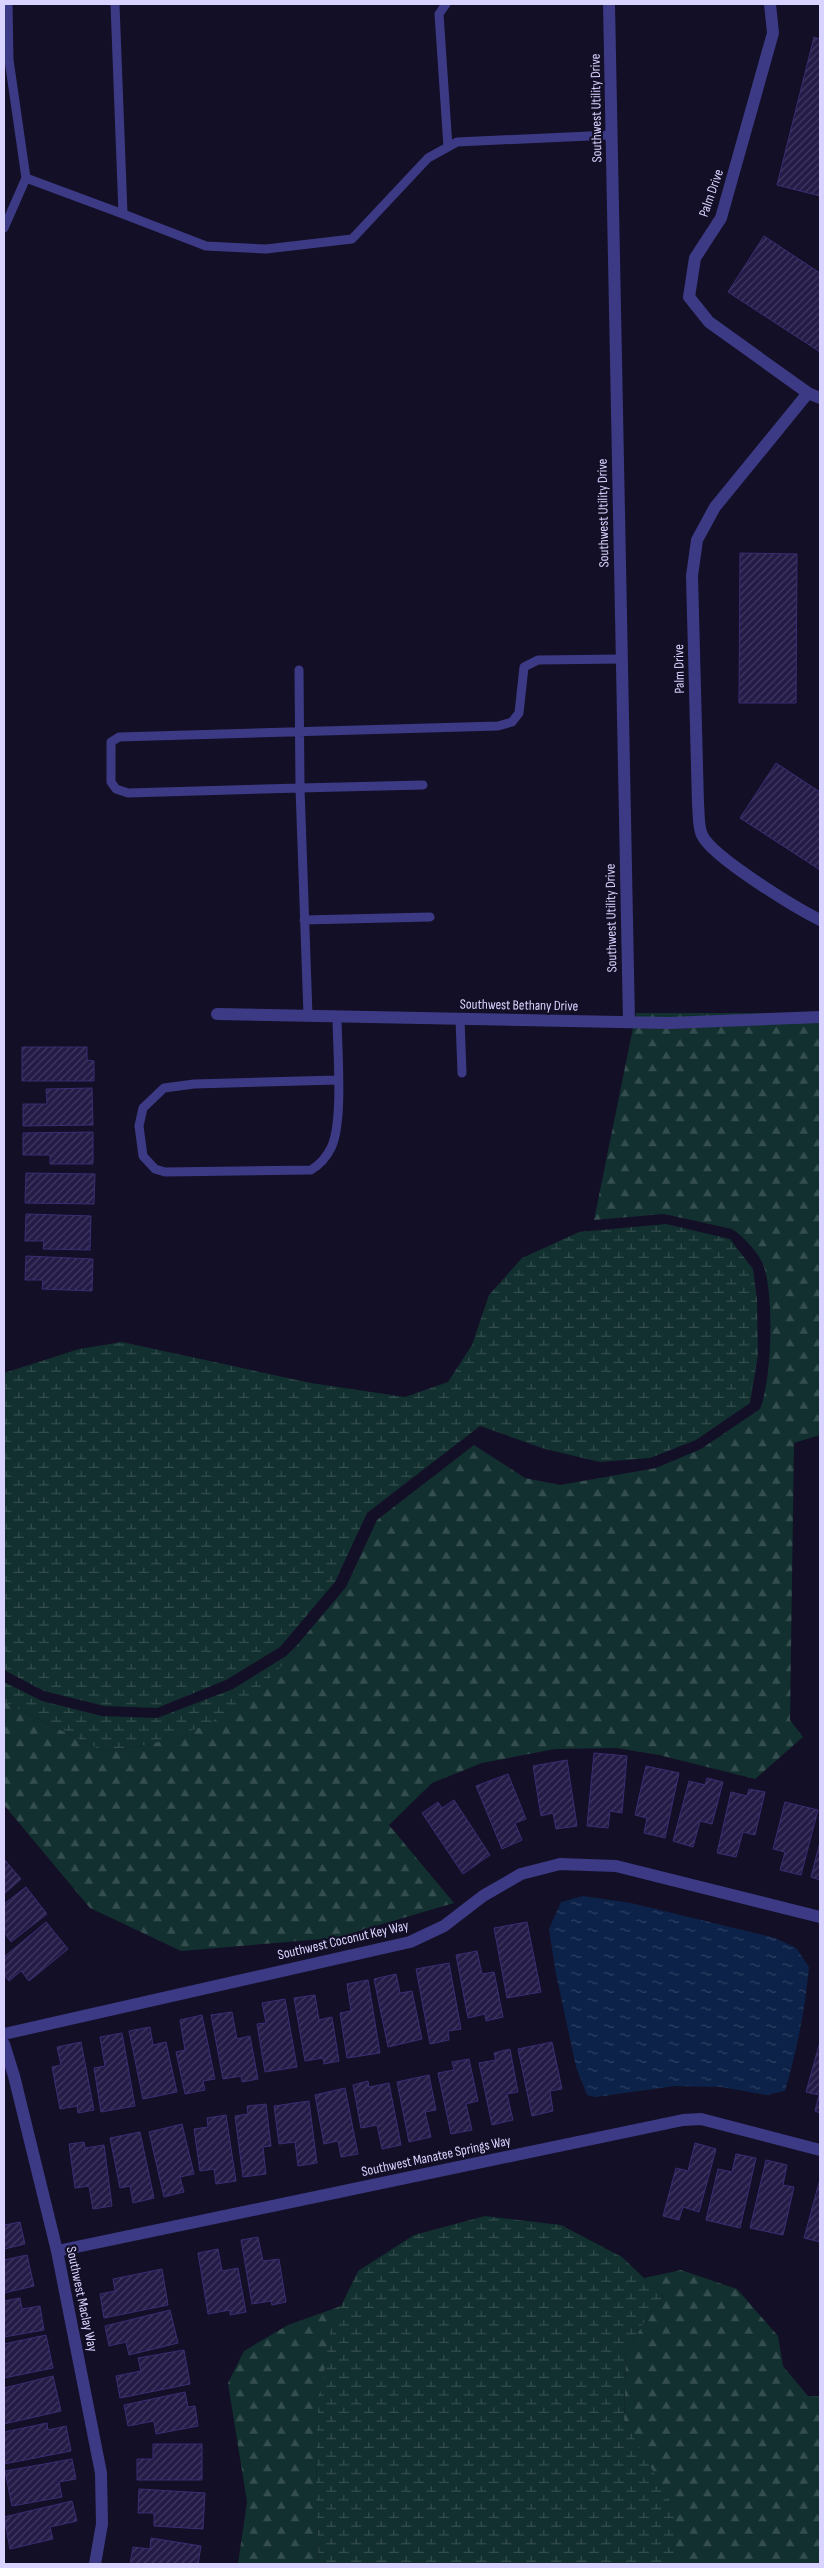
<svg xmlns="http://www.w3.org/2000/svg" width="824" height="2568" font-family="'Sofia Sans Condensed',sans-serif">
<defs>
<pattern id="forest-firs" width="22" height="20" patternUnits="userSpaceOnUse" patternTransform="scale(1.25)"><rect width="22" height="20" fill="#12302f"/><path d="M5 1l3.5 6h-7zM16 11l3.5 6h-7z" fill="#344d4e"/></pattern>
<pattern id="wetland-marsh" width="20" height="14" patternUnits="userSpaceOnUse" patternTransform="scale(1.25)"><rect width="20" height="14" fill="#12302f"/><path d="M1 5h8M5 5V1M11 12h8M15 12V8" fill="none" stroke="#344d4e"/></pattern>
<pattern id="water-ripples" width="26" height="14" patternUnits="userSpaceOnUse" patternTransform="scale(1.25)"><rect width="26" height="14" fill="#0c2248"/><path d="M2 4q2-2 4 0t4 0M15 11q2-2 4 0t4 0" fill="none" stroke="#2f4163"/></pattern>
<pattern id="building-hatch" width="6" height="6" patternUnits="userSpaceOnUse" patternTransform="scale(1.25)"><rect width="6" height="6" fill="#241b47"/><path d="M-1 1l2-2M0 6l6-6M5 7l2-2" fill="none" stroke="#433b63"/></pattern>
</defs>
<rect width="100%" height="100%" fill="#130f26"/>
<path fill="url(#forest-firs)" d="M636 1013H820V1435L794 1443 790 1720 803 1737 755 1779 659 1755 616 1748 555 1749 482 1763 432 1783 389 1825 454 1903 335 1938 181 1951 90 1908 4 1805V1702L103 1751 152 1744 291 1657 298 1644 346 1587 377 1520 474 1445 525 1478 560 1485 656 1468 701 1449 760 1409C772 1381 774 1296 764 1267 760 1254 743 1236 732 1229L664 1214 594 1220Z
M681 2270 737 2289 778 2336 783 2366 808 2396H820V2564H666L675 2552 645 2460 624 2420 626 2352 648 2316 664 2297 644 2278Z
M341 2306C330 2330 328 2350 324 2376 314 2439 316 2501 319 2564H238L247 2502 228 2383 244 2351 288 2325Z"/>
<path fill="url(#wetland-marsh)" d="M666 1224 730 1239 753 1269 757 1300 758 1355 750 1403 696 1440 650 1458 600 1462 545 1449 480 1426 367 1513 335 1582 280 1647 226 1680 157 1708 104 1706 44 1691 4 1670V1373L79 1349 122 1342 311 1383 405 1397 448 1382 472 1345 489 1295 522 1258 579 1232Z
M298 1644 291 1657 250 1697 207 1725 152 1744 103 1751 4 1702V1682L42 1701 102 1716 157 1718 233 1689 286 1656Z
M485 2216 561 2225 622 2257 664 2297 648 2316 626 2352 624 2420 674 2508 675 2552 666 2564H319L316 2499 317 2418 331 2327 341 2306 358 2271 414 2235Z"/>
<path fill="url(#water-ripples)" d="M583 1896 631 1903 775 1938 796 1948 809 1967C805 2010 797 2050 785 2091L767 2095 721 2087 675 2086 596 2097 587 2095 576 2067 555 1969 549 1929 561 1902Z"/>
<path fill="url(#building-hatch)" stroke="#3b2d73" d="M814 37 820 39V196L777 185Z
M764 236 820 273V352L728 292Z
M740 553 797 554 796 703H739Z
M776 763 820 792V870L740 818Z
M22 1047H87V1060L94 1061V1081H22Z
M92 1088 93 1125 23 1126V1104H47L46 1089Z
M93 1132V1164H50V1155H23V1133Z
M26 1173 95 1174 94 1204 25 1203Z
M26 1214 91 1216 90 1250 43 1249 44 1241H25Z
M26 1256 93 1259 92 1291 42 1289 43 1280H25Z
M594 1753 627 1756 622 1813 610 1811 608 1828 587 1826Z
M567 1760 577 1826 556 1829 553 1813 541 1816 533 1766Z
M646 1766 679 1773 665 1838 644 1833 647 1818 635 1815Z
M508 1774 526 1819 515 1823 522 1840 502 1849 476 1786Z
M707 1778 723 1782 712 1824 700 1821 693 1847 673 1841 689 1781 705 1785Z
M749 1789 765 1792 755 1835 743 1832 736 1857 717 1853 731 1792 747 1796Z
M454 1800 490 1855 463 1874 422 1813 438 1802 442 1808Z
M785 1802 818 1810 801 1875 780 1870 785 1852 773 1849Z
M820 1842V1880L811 1877Z
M4 1859 21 1879 4 1894Z
M26 1887 47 1914 11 1942 4 1932V1904Z
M46 1922 68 1949 29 1981 21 1971 9 1981 4 1975V1957Z
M527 1922 541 1992 507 1998 494 1928Z
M477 1951 482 1974 494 1972 503 2017 486 2021 485 2014 468 2018 456 1955Z
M449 1963 461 2029 448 2031 449 2040 430 2044 416 1969Z
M396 1974 400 1993 412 1991 422 2039 388 2047 374 1979Z
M368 1980 380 2053 347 2058 340 2013 351 2011 347 1984Z
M315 1995 319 2020 332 2017 339 2061 324 2064 323 2058 305 2061 294 1998Z
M285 1999 297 2067 265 2072 257 2024 266 2023 262 2003Z
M232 2012 237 2039 250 2036 258 2079 242 2082 241 2076 223 2079 211 2015Z
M202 2015 215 2079 203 2081 205 2090 185 2094 176 2052 185 2050 180 2020Z
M150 2027 153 2045 166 2042 177 2092 143 2099 129 2031Z
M122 2033 135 2106 101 2112 94 2068 105 2066 100 2037Z
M81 2042 94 2110 78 2113 77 2106 60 2109 52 2067 61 2065 57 2047Z
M552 2042 562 2089 550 2091 553 2111 532 2116 518 2049Z
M819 2045H820V2113L815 2111 819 2095 806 2092Z
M510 2049 518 2092 507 2094 513 2120 492 2125 479 2063 496 2060 494 2053Z
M469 2059 478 2101 466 2104 472 2130 451 2134 438 2073 454 2070 452 2062Z
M429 2075 436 2110 425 2112 431 2137 409 2142 397 2082Z
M368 2081 369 2087 389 2083 401 2145 382 2149 377 2125 361 2128 353 2085Z
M345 2088 358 2154 341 2157 338 2141 324 2144 315 2095Z
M309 2101 317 2163 298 2166 295 2142 279 2144 274 2106Z
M266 2104 271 2146 263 2147 266 2174 243 2177 235 2116 248 2114 247 2106Z
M226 2115 236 2181 216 2184 214 2169 200 2171 194 2129 208 2127 207 2118Z
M182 2124 194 2174 180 2177 184 2192 164 2197 149 2132Z
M140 2132 154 2198 133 2203 130 2186 120 2188 110 2138Z
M84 2142 85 2148 104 2145 112 2206 93 2209 89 2186 75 2188 69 2144Z
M695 2143 716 2149 699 2212 683 2207 679 2220 663 2216 676 2168 688 2171Z
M736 2154 756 2158 740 2228 706 2220 718 2169 732 2172Z
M766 2160 787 2165 783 2185 794 2187 783 2235 750 2228Z
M820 2179V2242L804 2238Z
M4 2218 5 2225 20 2222 25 2244 4 2249Z
M258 2237 263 2261 279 2259 286 2302 272 2305 271 2301 252 2304 241 2240Z
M218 2249 222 2271 238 2268 246 2312 230 2315V2310L208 2314 198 2253Z
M27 2255 34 2286 4 2293V2260Z
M162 2269 168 2305 104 2318 100 2294 115 2291 113 2279Z
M20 2298 22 2309 40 2306 44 2330 4 2337V2301Z
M170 2310 178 2343 129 2355 126 2342 109 2346 105 2326Z
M46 2335 53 2368 4 2378V2344Z
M184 2350 190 2384 120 2398 116 2376 141 2371 138 2358Z
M53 2376 61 2411 4 2424V2388Z
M185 2392 188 2407 195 2406 198 2426 156 2434 154 2421 128 2426 124 2405Z
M47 2423 48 2430 66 2426 71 2451 4 2464V2432Z
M153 2444H202V2480H137V2459H153Z
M72 2459 76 2479 59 2482 62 2497 12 2506 5 2471Z
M139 2489 205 2493 203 2529 154 2526V2513H138Z
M72 2501 77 2521 50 2527 53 2539 10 2549 4 2517Z
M151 2538 201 2546 198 2564H130L133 2547 150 2549Z"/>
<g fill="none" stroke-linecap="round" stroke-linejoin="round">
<path stroke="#3d3a85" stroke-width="9" d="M8 4 9 60 26 178 123 214
M115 4 123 214 206 246 266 249 352 239 428 158 457 142 611 135
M446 4 439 14 448 147
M4 228 26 178
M299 670 300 788 423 785
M304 920 430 917
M308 1015 300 788 128 793 116 789 111 782V742L119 737 498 726 512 722 519 713 524 667 538 660 621 659
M337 1016C337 1047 344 1122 331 1148 326 1158 321 1164 311 1170L165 1172 155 1169 143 1156 139 1126 143 1108 164 1088 194 1084 337 1080
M460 1019 462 1073"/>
<path stroke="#3d3a85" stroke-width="12" d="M609 4 629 1022
M770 4 773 33 721 218 695 258 689 297 709 322 808 393 820 398
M808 393 715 507 697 540 692 576 698 804C699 813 698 827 702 835 712 857 796 908 820 920
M217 1014 669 1023 820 1017
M4 2034 410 1942 444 1926 483 1896 521 1874 560 1864 616 1866 820 1917
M4 2044 14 2076 57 2251 101 2473 102 2524 95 2564
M57 2251 683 2120 701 2119 820 2150"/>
</g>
<g text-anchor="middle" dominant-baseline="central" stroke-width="4.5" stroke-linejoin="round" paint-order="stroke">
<g font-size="14" fill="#d9d4ff" stroke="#130f26">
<text transform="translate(596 108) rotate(-91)">Southwest Utility Drive</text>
<text transform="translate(711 193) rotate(-71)">Palm Drive</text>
<text transform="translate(603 513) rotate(-91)">Southwest Utility Drive</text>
<text transform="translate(679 669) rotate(-91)">Palm Drive</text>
<text transform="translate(611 918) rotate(-91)">Southwest Utility Drive</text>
<text transform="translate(519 1005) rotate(1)">Southwest Bethany Drive</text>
<text transform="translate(343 1940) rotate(-13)">Southwest Coconut Key Way</text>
<text transform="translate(436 2156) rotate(-12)">Southwest Manatee Springs Way</text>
<text transform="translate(82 2299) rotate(78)">Southwest Maclay Way</text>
</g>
</g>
<rect width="824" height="2568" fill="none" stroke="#d9d4ff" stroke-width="10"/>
</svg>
